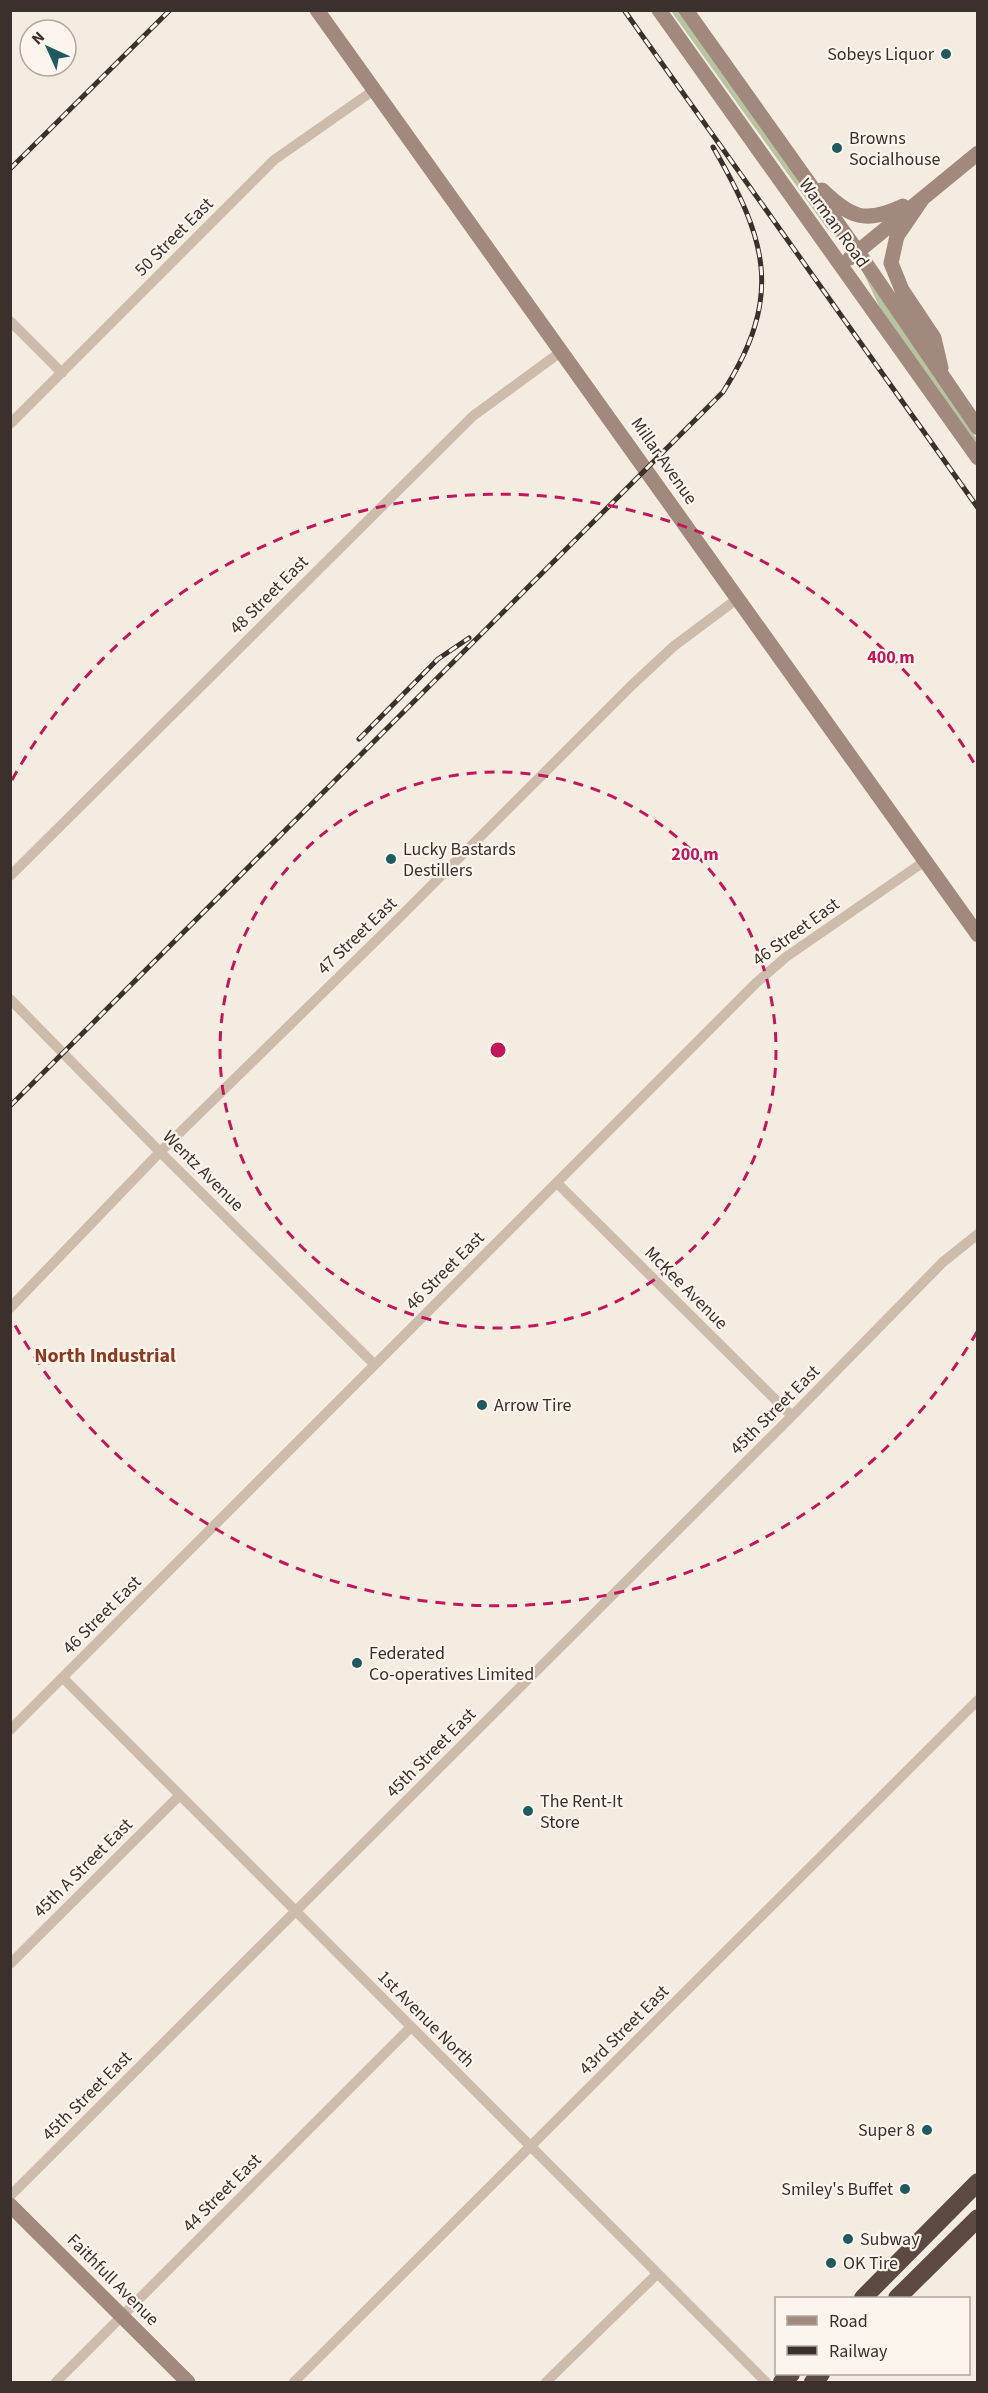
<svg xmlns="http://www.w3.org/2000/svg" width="988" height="2393" font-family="'Source Sans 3',sans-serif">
<rect width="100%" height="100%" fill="#f4ebe1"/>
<path fill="#b8c4a0" d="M671 11H679L840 236 838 239 826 227Z
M863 272 977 439V446L881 310Z"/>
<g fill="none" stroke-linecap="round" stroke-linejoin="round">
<path stroke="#cdbbac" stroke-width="10" d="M10 321 62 373
M10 424 274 160 374 90
M10 876 473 416 562 351
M10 999 160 1152 374 1364
M557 1183 792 1416
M10 1308 160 1152 398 919 632 685 674 646 737 599
M63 1678 766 2382
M10 1730 756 983 786 957 925 861
M10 1964 179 1796
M10 2196 792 1416 943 1262 978 1234
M56 2382 411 2027
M294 2382 978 1700
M546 2382 657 2274"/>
<path stroke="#a18a7d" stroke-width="15" d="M317 10 978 935
M659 10 978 458
M686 10 858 252 978 428
M822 190C851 218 865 224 903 206
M923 198 897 236 891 263 902 290 934 338 941 368
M850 258 978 153
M10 2205 188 2382"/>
<path stroke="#5c4a42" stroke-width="18" d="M863 2298 978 2182
M897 2298 978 2218
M782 2382 791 2374
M813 2382 821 2374"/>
<g stroke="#3b302b" stroke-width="5">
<path id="rail" d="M624 10 978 508
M10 169 170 10
M359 739 438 659 469 638
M10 1106 723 392C784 296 767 240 713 147"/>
</g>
<use href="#rail" stroke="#fbf5ee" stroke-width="3" stroke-dasharray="9" stroke-linecap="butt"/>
</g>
<g fill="none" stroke="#c2185b" stroke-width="3" stroke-dasharray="10 8">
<circle cx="498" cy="1050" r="278"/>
<path d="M977 1332A556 556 0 0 1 12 1320M12 780A556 556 0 0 1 977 768"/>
</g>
<g fill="#1f5a5e" stroke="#fbf5ee" stroke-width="2">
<circle cx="946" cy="54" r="6"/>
<circle cx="837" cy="148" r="6"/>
<circle cx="391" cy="859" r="6"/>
<circle cx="482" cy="1405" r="6"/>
<circle cx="357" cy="1663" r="6"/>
<circle cx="528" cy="1811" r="6"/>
<circle cx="927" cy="2130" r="6"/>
<circle cx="905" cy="2189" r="6"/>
<circle cx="848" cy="2239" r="6"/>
<circle cx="831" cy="2263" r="6"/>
</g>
<g text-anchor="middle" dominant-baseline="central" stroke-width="4.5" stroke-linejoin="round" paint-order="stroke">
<g font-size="18" fill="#3b302b" stroke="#fbf5ee" text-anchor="start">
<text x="934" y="54" text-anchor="end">Sobeys Liquor</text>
<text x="849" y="138">Browns<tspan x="849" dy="21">Socialhouse</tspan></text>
<text x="403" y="849">Lucky Bastards<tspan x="403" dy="21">Destillers</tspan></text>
<text x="494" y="1405">Arrow Tire</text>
<text x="369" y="1653">Federated<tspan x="369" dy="21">Co-operatives Limited</tspan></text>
<text x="540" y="1801">The Rent-It<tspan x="540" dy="21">Store</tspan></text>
<text x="915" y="2130" text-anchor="end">Super 8</text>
<text x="893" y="2189" text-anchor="end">Smiley's Buffet</text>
<text x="860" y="2239">Subway</text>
<text x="843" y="2263">OK Tire</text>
</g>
<g font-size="18" fill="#3b302b" stroke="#fbf5ee">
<text transform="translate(834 223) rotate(54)">Warman Road</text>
<text transform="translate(174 237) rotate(-45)">50 Street East</text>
<text transform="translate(664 461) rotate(55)">Millar Avenue</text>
<text transform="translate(269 595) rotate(-45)">48 Street East</text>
<text transform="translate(796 932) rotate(-36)">46 Street East</text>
<text transform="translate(357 936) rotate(-44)">47 Street East</text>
<text transform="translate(203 1171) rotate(45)">Wentz Avenue</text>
<text transform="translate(445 1271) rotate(-45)">46 Street East</text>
<text transform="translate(686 1288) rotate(45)">McKee Avenue</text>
<text transform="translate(775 1410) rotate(-45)">45th Street East</text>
<text transform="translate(102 1615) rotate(-45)">46 Street East</text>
<text transform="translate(431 1753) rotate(-45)">45th Street East</text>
<text transform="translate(83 1868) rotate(-45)">45th A Street East</text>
<text transform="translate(426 2019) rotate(45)">1st Avenue North</text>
<text transform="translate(624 2030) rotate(-45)">43rd Street East</text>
<text transform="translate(87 2096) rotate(-45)">45th Street East</text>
<text transform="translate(222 2193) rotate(-45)">44 Street East</text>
<text transform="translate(113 2280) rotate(45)">Faithfull Avenue</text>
</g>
<g font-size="20" font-weight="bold" fill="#8c3b22" stroke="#fbf5ee">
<text x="105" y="1356">North Industrial</text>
</g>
</g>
<circle cx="498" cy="1050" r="9" fill="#c2185b" stroke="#fbf5ee" stroke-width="3"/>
<g font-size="18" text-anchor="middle" font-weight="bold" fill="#c2185b" stroke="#fbf5ee" stroke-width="4.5" stroke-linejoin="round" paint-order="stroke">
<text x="891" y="663">400 m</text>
<text x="695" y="860">200 m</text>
</g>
<rect width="988" height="2393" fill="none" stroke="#3b302b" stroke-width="24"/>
<rect x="775" y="2297" width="195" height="78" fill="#fbf5ee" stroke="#aea6a0" stroke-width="1.5"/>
<rect x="787" y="2316" width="30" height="9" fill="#a18a7d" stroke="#aea6a0" stroke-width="1.5"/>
<text x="829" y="2327" font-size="18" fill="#3b302b">Road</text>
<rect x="787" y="2346" width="30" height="9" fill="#3b302b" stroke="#aea6a0" stroke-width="1.5"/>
<text x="829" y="2357" font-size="18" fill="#3b302b">Railway</text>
<g transform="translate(48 48) rotate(315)"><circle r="28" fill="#fbf5ee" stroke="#aea6a0" stroke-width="1.5"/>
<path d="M0-4.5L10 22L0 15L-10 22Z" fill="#1f5a5e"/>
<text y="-9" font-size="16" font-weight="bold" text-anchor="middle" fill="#3b302b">N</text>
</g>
</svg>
